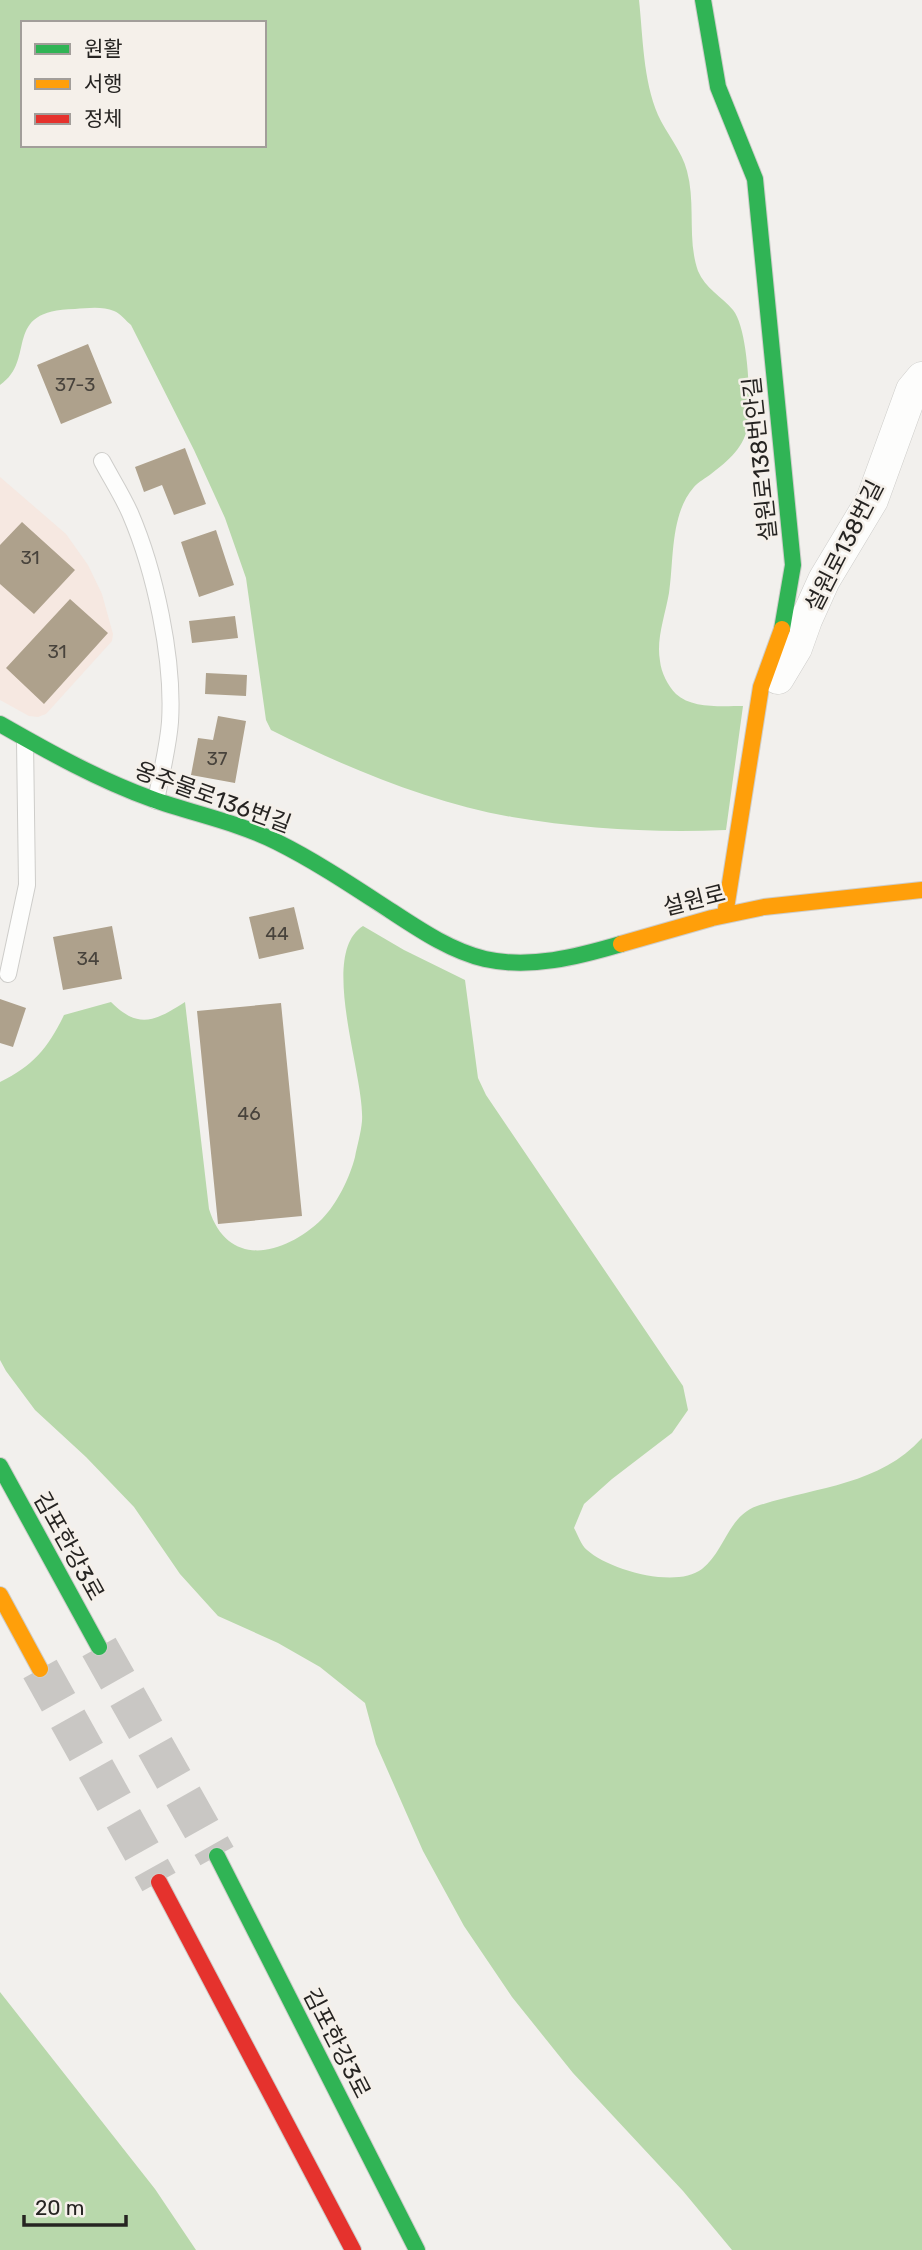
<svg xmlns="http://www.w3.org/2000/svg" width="922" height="2250" font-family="Rubik,'Noto Sans KR',sans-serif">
<rect width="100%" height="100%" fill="#f2f0ed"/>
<path fill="#f6e8e1" d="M0 477 66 534 88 565 102 594 113 634 112 641 46 714 38 717 29 716 0 700Z"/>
<path fill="#b8d8ab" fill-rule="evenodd" d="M0 0H639C643 37 643 80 658 115 666 133 682 151 687 171 696 204 687 240 698 271 705 288 722 297 733 310 748 328 751 401 748 424 745 447 728 461 711 474 706 478 698 482 694 487 670 514 674 560 669 593 665 616 656 639 660 661 661 672 668 686 676 694 692 709 723 706 743 706L726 830C654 833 583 829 512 817 430 803 345 767 271 730L266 720 246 578 225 518 194 450 131 325C126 321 120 313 114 311 103 306 87 308 75 309 0 310 38 359 0 385ZM23 23H264V145H23Z
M363 926 404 950 465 980 478 1078 486 1095 683 1386 688 1410 672 1433 612 1479 584 1504 574 1528C578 1535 581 1545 587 1550 609 1570 676 1589 702 1569 725 1551 728 1516 757 1506 814 1487 879 1486 922 1438V2250H732L683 2191 573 2073 512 1997 464 1926 423 1851 376 1744 365 1703 320 1667 278 1643 218 1616 180 1574 134 1507 86 1457 35 1410 6 1371 0 1360V1082C33 1066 48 1048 64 1015L111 1002C139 1030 155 1021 185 1002L209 1209C228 1270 285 1255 322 1219 337 1204 350 1177 355 1157 357 1146 361 1133 362 1121 365 1075 318 954 363 926Z
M0 1992 155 2189 196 2250H0Z"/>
<path fill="#aea18c" d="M88 344 112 403 61 424 37 365Z
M185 448 206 504 174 515 162 485 144 492 135 467Z
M22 522 75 570 34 614 0 584V545Z
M216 530 234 585 199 597 181 542Z
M70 599 108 633 44 704 6 668Z
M235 616 238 638 192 643 189 621Z
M206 673 247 675 246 696 205 694Z
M218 716 246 721 235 783 191 775 198 738 213 740Z
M294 907 304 949 259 959 249 917Z
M112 926 122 979 63 990 53 937Z
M0 999 26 1008 13 1047 0 1043Z
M281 1003 302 1216 218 1224 197 1011Z"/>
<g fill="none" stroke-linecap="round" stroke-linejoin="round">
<path stroke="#c9c7c4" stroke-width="38" stroke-dasharray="38 19" stroke-linecap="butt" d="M99 1647 217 1856
M40 1669 159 1882"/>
<g stroke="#cecdca" stroke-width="18">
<path id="lane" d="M102 461C111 478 122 495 130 513 155 571 174 659 170 722 168 748 161 774 156 801
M8 974 27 885 25 741"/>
</g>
<g stroke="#cecdca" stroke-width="33">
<path id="street" d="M778 678 796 648 806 620 824 580 872 500 912 390 922 378"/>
</g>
<g stroke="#cecdca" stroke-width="18">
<path id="fast" d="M703 0 718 87 755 179 793 565 782 629
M0 724C49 752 99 780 152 799 194 814 237 822 277 842 317 862 354 887 391 911 420 930 451 951 485 959 530 969 577 957 621 944
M0 1466 99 1647
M217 1856 417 2250"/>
</g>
<g stroke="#cecdca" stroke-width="18">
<path id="slow" d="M725 915 761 687 782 629
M621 944 712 918 764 907 922 890
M0 1595 40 1669"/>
</g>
<g stroke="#cecdca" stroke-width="18">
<path id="jam" d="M159 1882 353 2250"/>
</g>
<use href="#lane" stroke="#fdfdfc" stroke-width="16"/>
<use href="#street" stroke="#fdfdfc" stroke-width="32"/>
<use href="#fast" stroke="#30b455" stroke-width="16"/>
<use href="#slow" stroke="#ff9f0a" stroke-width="16"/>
<use href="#jam" stroke="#e5322d" stroke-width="16"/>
</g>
<g text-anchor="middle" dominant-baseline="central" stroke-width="5" stroke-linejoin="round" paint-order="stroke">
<g font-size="19" fill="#48433c">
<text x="75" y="384">37-3</text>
<text x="30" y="557">31</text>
<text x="57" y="651">31</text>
<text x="217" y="758">37</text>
<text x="277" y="933">44</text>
<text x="88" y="958">34</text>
<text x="249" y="1113">46</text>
</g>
<g font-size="23" fill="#262422" stroke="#f5f0ea">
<text transform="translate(760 459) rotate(-96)">설원로138번안길</text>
<text transform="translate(844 546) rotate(-63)">설원로138번길</text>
<text transform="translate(213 797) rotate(20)">옹주물로136번길</text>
<text transform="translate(694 900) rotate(-14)">설원로</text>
<text transform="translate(69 1546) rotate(61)">김포한강3로</text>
<text transform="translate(337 2043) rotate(63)">김포한강3로</text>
</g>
</g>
<rect x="21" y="21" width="245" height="126" fill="#f5f0ea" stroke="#a29e9a" stroke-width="2"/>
<rect x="35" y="44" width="35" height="10" fill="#30b455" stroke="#a29e9a" stroke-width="2"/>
<text x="84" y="56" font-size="21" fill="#262422">원활</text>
<rect x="35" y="79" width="35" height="10" fill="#ff9f0a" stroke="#a29e9a" stroke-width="2"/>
<text x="84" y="91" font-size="21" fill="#262422">서행</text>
<rect x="35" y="114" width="35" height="10" fill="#e5322d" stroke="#a29e9a" stroke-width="2"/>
<text x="84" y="126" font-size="21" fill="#262422">정체</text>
<path d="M24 2215v10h102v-10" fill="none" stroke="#262422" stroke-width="3.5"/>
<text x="35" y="2215" font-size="21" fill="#262422" stroke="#f5f0ea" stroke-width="5" paint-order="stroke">20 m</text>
</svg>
